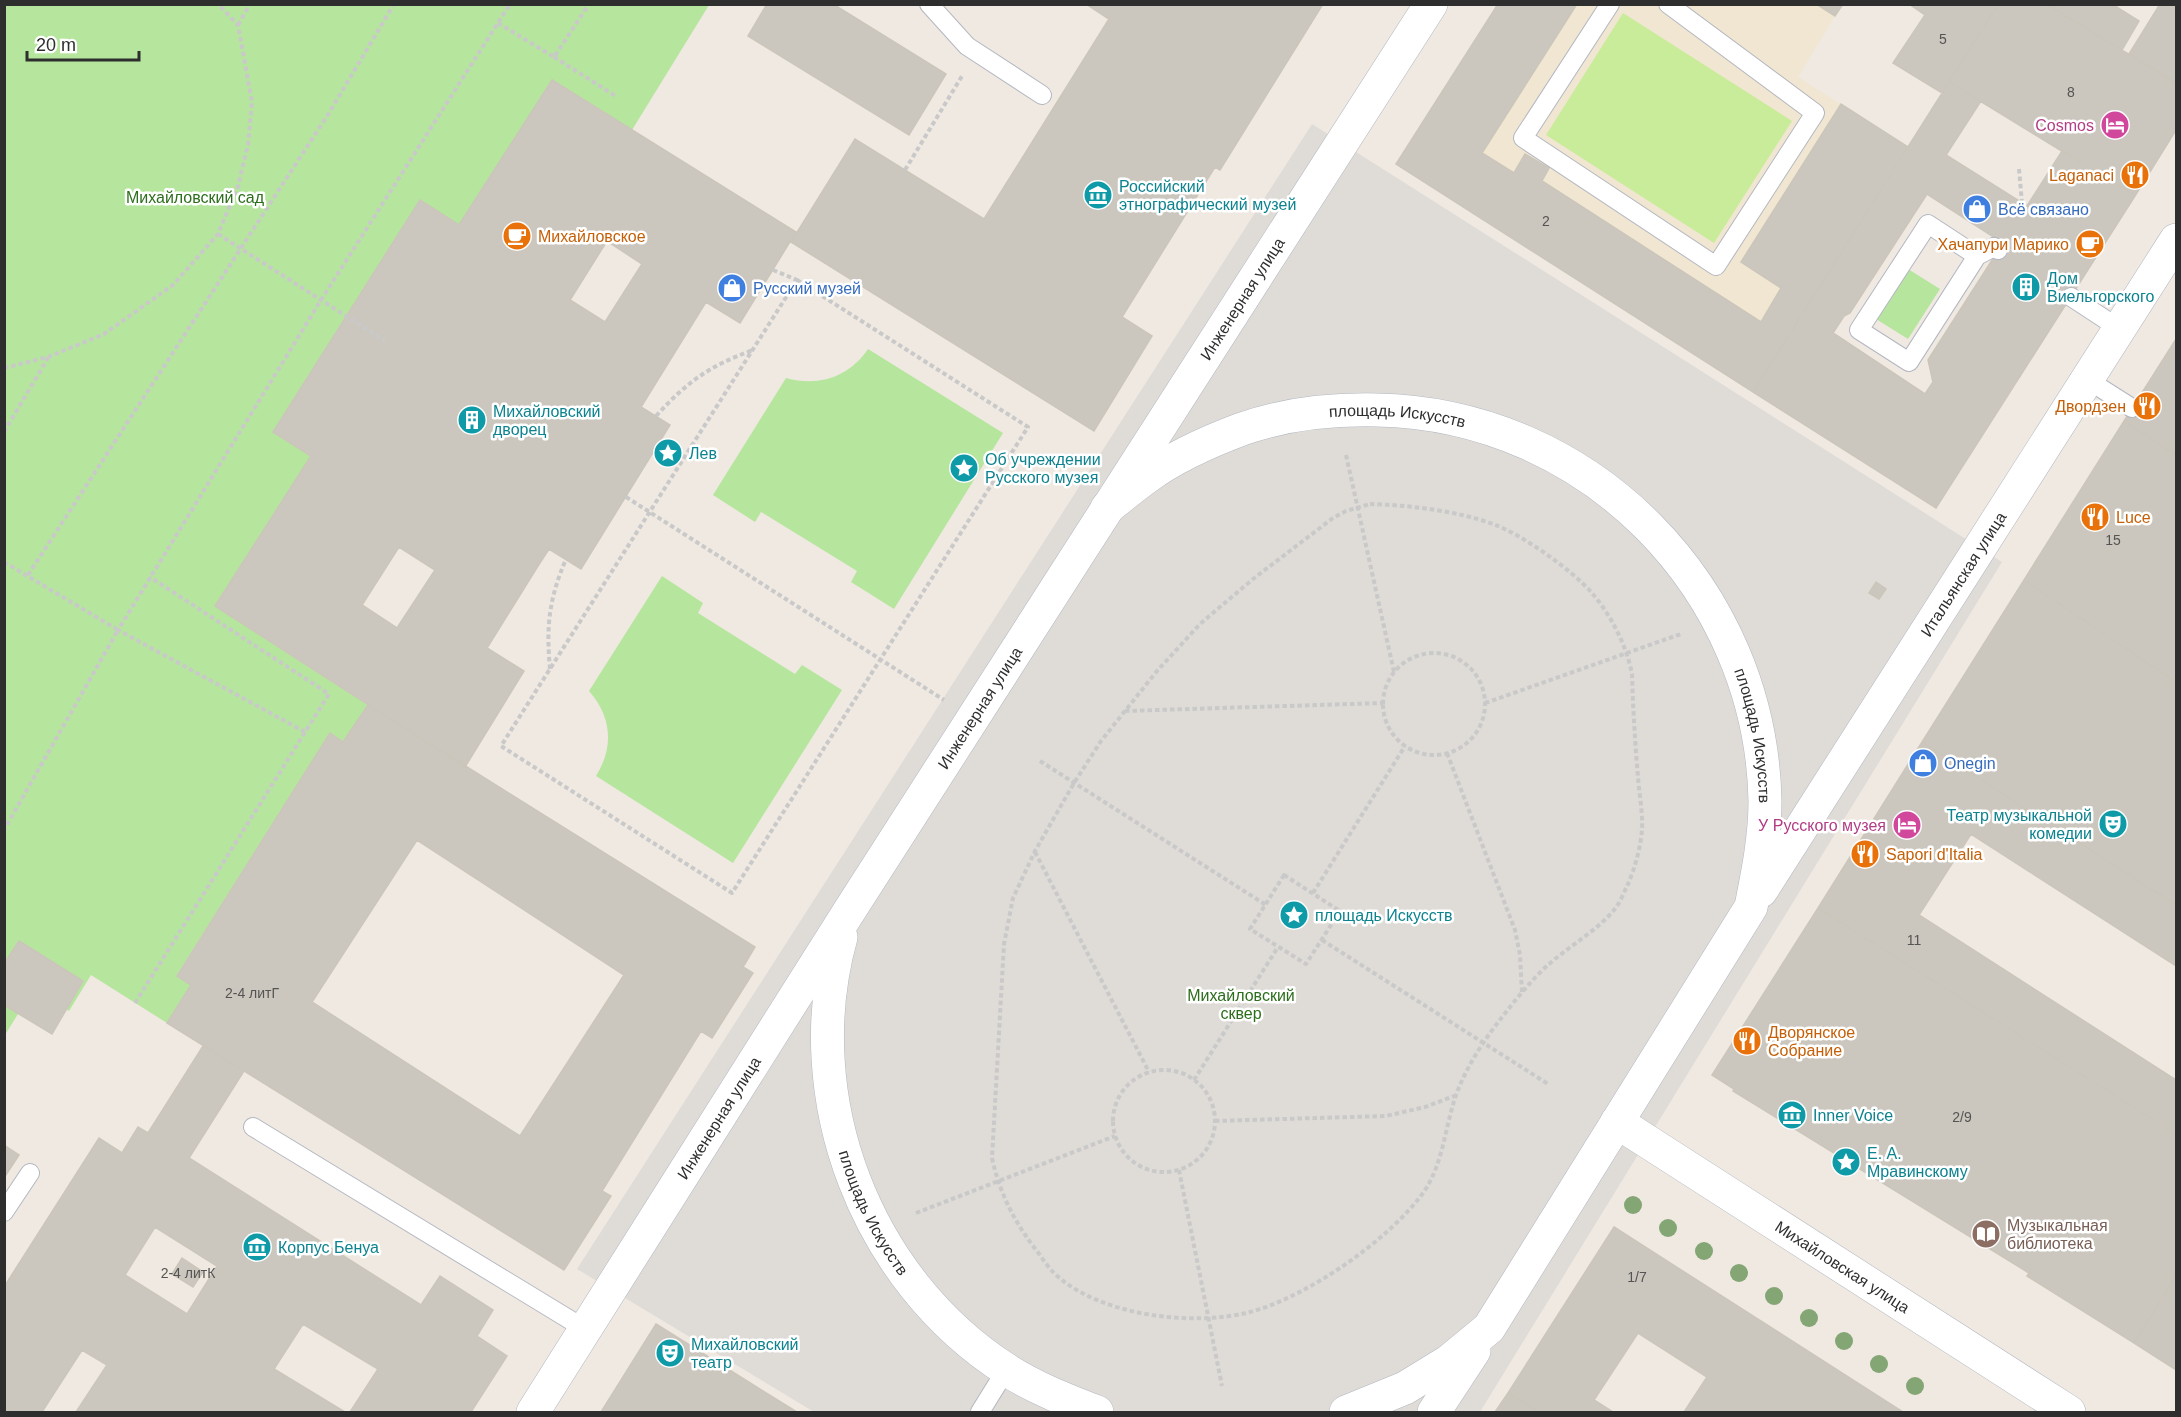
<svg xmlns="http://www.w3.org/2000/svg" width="2181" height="1417" font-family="Arial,sans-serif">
<rect width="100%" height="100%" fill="#efe9e1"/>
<path fill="#f0e6d1" d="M1498 4 1816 5 1835 16 1798 77 1908 147 1753 392 1396 164Z"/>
<path fill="#b6e59e" d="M5 5H709L632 130 552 81 459 225 420 200 273 432 311 456 215 606 368 705 343 742 330 733 177 975 191 985 167 1023 91 975 69 1011 34 988 5 1035Z
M1908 269 1940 289 1908 339 1876 319Z
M868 349 1003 433 894 609 851 582 857 571 761 512 755 522 713 495 786 378C819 387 849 377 868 349Z
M662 576 703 603 698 613 795 674 802 665 842 690 733 863 596 776C614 747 612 717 589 691Z"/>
<path fill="#c9ec9a" d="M1623 13 1792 121 1714 243 1546 135Z"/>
<path fill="#dfdcd8" d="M1312 124 2002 562 1480 1412H814L577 1269Z"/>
<path fill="#cbc7bf" stroke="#cbc5ba" stroke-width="1.5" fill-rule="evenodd" d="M767 4H833L946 74 909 135 748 36Z
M1086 4H1323L1220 170 1215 167 1122 317 1152 336 1094 431 791 242 855 139 984 219 1109 19Z
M1498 4H1577L1482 153 1514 173 1525 154 1549 168 1542 181 1761 322 1781 288 1741 262 1841 104 1908 147 1753 392 1396 164Z
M1816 4H1843L1835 16Z
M1909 4H1998L1942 93 1893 63 1925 15Z
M1998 4H2046L2176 83V130L2135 196 1949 82Z
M2046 4H2112L2139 21 2122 50Z
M2160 4H2176V83L2129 54Z
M552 80 796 232 740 323 706 302 641 407 670 425 581 569 549 549 538 566 487 648 524 671 465 767 215 606 311 456 273 432 420 200 459 225ZM607 241 642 264 605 322 570 300ZM399 547 435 570 397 628 362 605Z
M1949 82 1981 101 1946 155 2027 206 2062 151 2135 196 1936 508 1753 392ZM1927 194 2003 243 1928 360 1933 382 1925 394 1833 333 1844 316 1850 313Z
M2176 339V455L2124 421Z
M2124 421 2176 455V682L2024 580Z
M2024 580 2176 682V905L1922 742Z
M1876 582 1886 589 1879 599 1869 593Z
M368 705 755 947 743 967 753 973 712 1038 701 1031 602 1191 611 1196 564 1270 167 1023 191 985 177 976 330 733 343 742ZM417 840 624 975 520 1136 312 1002Z
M1922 742 2176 905V966L1971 834 1919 915 2176 1080V1134L1818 908Z
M1818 908 2176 1134V1276L2134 1343 2027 1276 2029 1273 1733 1091 1734 1089 1712 1075Z
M19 941 83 981 52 1034 4 1005V964Z
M203 1046 244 1071 189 1158 421 1305 440 1276 493 1310 477 1336 507 1356 471 1412H350L378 1369 303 1324 274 1369 345 1412H76L107 1365 82 1350 42 1412H4V1287L99 1138 122 1153 138 1127 148 1133ZM155 1227 217 1266 187 1314 125 1275Z
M4 1145 19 1155 4 1178Z
M1614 1227 1903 1412H1684L1707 1377 1638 1333 1594 1400 1613 1412H1538L1508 1393Z
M182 1258 203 1272 193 1287 172 1274Z
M2176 1276V1370L2134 1343Z
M656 1324 747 1381 797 1412H601Z
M1508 1393 1538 1412H1495Z"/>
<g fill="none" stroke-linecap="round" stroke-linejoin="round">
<g stroke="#b4b7c1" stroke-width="20">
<path id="lane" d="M929 4 967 46 1042 95
M1610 4 1523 138 1716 266 1815 113 1668 4
M1977 256 1928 224 1859 330 1909 362 1977 256 1994 247 1998 250
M2071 297 2120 329
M2088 380 2132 408
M253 1127 585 1329
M4 1212 30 1173
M980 1412 1006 1370"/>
</g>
<g stroke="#b4b7c1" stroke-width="34">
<g id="street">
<path id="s1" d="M1107 508C1120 498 1133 487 1147 477 1175 456 1210 441 1242 429 1285 414 1332 409 1377 410 1590 414 1761 589 1765 801 1765 837 1758 872 1751 907L1489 1328 1449 1361 1405 1388 1346 1412"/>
<path id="s2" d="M1761 891 2176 240"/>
<path id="s3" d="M841 937C796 1098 866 1280 1007 1370 1035 1388 1066 1400 1097 1412"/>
<path id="s4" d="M1617 1122 2069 1412"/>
<path id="s5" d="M533 1412 848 913 1431 4"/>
<path d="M1434 1412 1474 1351"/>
</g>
</g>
<path stroke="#c9c9c9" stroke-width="4" stroke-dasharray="4.5 3" stroke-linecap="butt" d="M498 23 554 57 589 4
M238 25 250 4
M554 57 617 97
M2019 169 2022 203
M905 170 962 76
M218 234 385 341
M773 270 797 280
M797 280 1028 427 732 893 501 746Z
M4 368 48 357 104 334 173 285 218 234 238 186 248 145 252 102 238 25 218 4
M656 416C687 382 709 366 753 350
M4 432 48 358
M1346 455 1394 672
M626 497 944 700
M1370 504C1408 505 1458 511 1493 524 1521 534 1572 570 1591 592 1611 615 1626 644 1632 674 1633 708 1635 743 1638 777 1639 794 1643 812 1642 829 1641 846 1635 868 1628 884 1624 892 1620 903 1614 910 1599 929 1568 947 1548 965 1530 981 1514 1002 1499 1021 1482 1043 1466 1068 1456 1095 1445 1127 1443 1165 1423 1193 1389 1240 1307 1297 1250 1312 1192 1327 1099 1316 1054 1273 1049 1268 1044 1261 1040 1255 1016 1225 1000 1195 992 1158L1004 944 1013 898 1035 851 1074 783 1101 741 1157 671 1200 624 1253 579 1333 518 1346 511Z
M4 562 118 630 4 830
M28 575 329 113 394 4
M1383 704a51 51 0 1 1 102 0a51 51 0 1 1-102 0Z
M550 669C546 626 549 599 566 559
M1485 703 1681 634
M1125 711 1383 703
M305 732 118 630 321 300 510 4
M1447 753 1515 930 1520 955 1522 993
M1040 761 1266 905
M1035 852 1149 1072
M1284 875 1340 911 1306 964 1250 929Z
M1313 893 1405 746
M1322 940 1548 1084
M135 1003 329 694 150 577
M1113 1121a51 51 0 1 1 102 0a51 51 0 1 1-102 0Z
M1194 1080 1278 947
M1215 1121 1386 1116 1425 1107 1457 1095
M1179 1170 1222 1386
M916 1213 1115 1136"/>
<use href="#lane" stroke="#fff" stroke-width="18"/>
<use href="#street" stroke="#fff" stroke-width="33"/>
</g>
<g fill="#84a574">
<circle cx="1633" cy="1205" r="9"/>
<circle cx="1668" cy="1228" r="9"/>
<circle cx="1704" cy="1251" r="9"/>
<circle cx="1739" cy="1273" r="9"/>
<circle cx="1774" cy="1296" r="9"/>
<circle cx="1809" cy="1318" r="9"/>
<circle cx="1844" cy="1341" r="9"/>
<circle cx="1879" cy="1364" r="9"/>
<circle cx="1915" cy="1386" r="9"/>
</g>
<defs>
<g id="hotel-disc" transform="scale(1.5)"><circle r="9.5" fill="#d1479c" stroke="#fff"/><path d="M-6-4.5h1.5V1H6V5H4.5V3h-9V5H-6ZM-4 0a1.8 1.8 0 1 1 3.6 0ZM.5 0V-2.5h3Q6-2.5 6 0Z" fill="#fff"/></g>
<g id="restaurant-disc" transform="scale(1.5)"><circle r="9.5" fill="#e8710a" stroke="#fff"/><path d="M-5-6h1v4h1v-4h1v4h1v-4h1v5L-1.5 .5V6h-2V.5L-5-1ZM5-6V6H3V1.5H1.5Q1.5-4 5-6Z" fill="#fff"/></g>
<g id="museum-disc" transform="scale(1.5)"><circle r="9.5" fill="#0f9aa8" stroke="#fff"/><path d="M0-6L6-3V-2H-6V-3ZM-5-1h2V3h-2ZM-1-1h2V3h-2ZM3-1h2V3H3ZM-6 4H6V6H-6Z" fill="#fff"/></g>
<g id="shop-disc" transform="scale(1.5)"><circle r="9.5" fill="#3f7fe0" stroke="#fff"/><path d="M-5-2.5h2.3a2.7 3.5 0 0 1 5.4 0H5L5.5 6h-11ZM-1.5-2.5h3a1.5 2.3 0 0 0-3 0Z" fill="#fff"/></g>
<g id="cafe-disc" transform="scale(1.5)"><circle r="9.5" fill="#e8710a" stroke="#fff"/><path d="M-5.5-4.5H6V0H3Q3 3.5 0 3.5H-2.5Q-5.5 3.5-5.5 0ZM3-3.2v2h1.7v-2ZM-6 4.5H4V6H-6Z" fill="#fff"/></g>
<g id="building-disc" transform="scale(1.5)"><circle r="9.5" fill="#0f9aa8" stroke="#fff"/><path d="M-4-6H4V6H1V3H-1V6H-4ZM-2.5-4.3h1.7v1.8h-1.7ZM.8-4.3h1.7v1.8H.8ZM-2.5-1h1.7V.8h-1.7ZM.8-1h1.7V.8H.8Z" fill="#fff"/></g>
<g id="sight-disc" transform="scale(1.5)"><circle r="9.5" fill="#0f9aa8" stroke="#fff"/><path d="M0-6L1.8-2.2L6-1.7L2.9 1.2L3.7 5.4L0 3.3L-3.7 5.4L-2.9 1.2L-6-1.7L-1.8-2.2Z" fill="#fff"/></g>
<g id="theatre-disc" transform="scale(1.5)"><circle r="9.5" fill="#0f9aa8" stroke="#fff"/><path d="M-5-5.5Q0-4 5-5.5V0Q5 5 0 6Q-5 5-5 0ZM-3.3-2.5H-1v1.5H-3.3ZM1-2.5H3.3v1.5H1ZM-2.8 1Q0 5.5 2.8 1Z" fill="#fff"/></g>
<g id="library-disc" transform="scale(1.5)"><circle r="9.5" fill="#8d6e63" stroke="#fff"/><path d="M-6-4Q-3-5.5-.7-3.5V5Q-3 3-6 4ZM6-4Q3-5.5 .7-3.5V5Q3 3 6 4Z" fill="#fff"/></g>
</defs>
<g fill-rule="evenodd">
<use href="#hotel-disc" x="2115" y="125"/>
<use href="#restaurant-disc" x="2135" y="175"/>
<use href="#museum-disc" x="1098" y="195"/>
<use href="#shop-disc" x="1977" y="209"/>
<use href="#cafe-disc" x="517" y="236"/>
<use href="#cafe-disc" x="2090" y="244"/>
<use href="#building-disc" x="2026" y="287"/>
<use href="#shop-disc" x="732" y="288"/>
<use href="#restaurant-disc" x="2147" y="406"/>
<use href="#building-disc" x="472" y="420"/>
<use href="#sight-disc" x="668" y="453"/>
<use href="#sight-disc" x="964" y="468"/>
<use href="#restaurant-disc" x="2095" y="517"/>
<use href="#shop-disc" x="1923" y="763"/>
<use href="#theatre-disc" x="2113" y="824"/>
<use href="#hotel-disc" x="1907" y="825"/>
<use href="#restaurant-disc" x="1865" y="854"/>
<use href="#sight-disc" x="1294" y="915"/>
<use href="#restaurant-disc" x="1747" y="1041"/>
<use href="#museum-disc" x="1792" y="1115"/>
<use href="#sight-disc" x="1846" y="1162"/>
<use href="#library-disc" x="1986" y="1234"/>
<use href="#museum-disc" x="257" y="1247"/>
<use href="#theatre-disc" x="670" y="1353"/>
</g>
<g text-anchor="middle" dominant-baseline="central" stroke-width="5" stroke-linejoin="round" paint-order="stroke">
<g font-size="14" fill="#555452">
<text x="1943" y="39">5</text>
<text x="2071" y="92">8</text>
<text x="1546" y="221">2</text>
<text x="2113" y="540">15</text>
<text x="1914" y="940">11</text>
<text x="252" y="993">2-4 литГ</text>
<text x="1962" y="1117">2/9</text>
<text x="188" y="1273">2-4 литК</text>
<text x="1637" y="1277">1/7</text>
</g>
<g font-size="16" fill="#b23c85" stroke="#fff" text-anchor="end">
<text x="2094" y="125">Cosmos</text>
<text x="1886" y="825">У Русского музея</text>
</g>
<g font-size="16" fill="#c56008" stroke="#fff" text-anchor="start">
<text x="2114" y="175" text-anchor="end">Laganaci</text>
<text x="538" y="236">Михайловское</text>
<text x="2069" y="244" text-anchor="end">Хачапури Марико</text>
<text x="2126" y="406" text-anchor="end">Двордзен</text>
<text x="2116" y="517">Luce</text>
<text x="1886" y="854">Sapori d'Italia</text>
<text x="1768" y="1032">Дворянское<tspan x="1768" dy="18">Собрание</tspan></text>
</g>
<g font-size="16" fill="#0d838f" stroke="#fff" text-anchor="start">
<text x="1119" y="186">Российский<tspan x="1119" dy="18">этнографический музей</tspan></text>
<text x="2047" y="278">Дом<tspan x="2047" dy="18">Виельгорского</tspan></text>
<text x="493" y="411">Михайловский<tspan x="493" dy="18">дворец</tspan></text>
<text x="689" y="453">Лев</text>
<text x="985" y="459">Об учреждении<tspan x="985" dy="18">Русского музея</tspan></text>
<text x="2092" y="815" text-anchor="end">Театр музыкальной<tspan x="2092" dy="18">комедии</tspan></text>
<text x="1315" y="915">площадь Искусств</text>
<text x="1813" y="1115">Inner Voice</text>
<text x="1867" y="1153">Е. А.<tspan x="1867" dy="18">Мравинскому</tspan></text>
<text x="278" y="1247">Корпус Бенуа</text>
<text x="691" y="1344">Михайловский<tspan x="691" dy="18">театр</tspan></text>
</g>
<g font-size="16" fill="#2c6e1b" stroke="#fff">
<text x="195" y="197">Михайловский сад</text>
<text x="1241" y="995">Михайловский<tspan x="1241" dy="18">сквер</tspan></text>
</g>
<g font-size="16" fill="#366cbe" stroke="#fff" text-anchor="start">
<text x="1998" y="209">Всё связано</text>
<text x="753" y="288">Русский музей</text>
<text x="1944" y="763">Onegin</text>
</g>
<g font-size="16" fill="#2e2e2e" stroke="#fff">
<text stroke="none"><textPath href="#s5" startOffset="1320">Инженерная улица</textPath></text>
<text stroke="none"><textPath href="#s1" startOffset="315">площадь Искусств</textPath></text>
<text stroke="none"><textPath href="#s2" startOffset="376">Итальянская улица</textPath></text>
<text stroke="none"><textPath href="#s5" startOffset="834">Инженерная улица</textPath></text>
<text stroke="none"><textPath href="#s1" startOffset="836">площадь Искусств</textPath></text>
<text stroke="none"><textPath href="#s5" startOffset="348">Инженерная улица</textPath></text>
<text stroke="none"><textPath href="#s3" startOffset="285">площадь Искусств</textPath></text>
<text stroke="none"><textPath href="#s4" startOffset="268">Михайловская улица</textPath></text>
</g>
<g font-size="16" fill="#785e54" stroke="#fff" text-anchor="start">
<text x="2007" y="1225">Музыкальная<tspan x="2007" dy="18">библиотека</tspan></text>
</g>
</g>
<rect width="2181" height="1417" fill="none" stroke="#2e2e2e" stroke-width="12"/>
<path d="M27 51v9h112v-9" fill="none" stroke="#2e2e2e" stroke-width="3"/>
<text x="36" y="51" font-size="18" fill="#2e2e2e" stroke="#ffffff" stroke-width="4.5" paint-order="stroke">20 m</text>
</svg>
